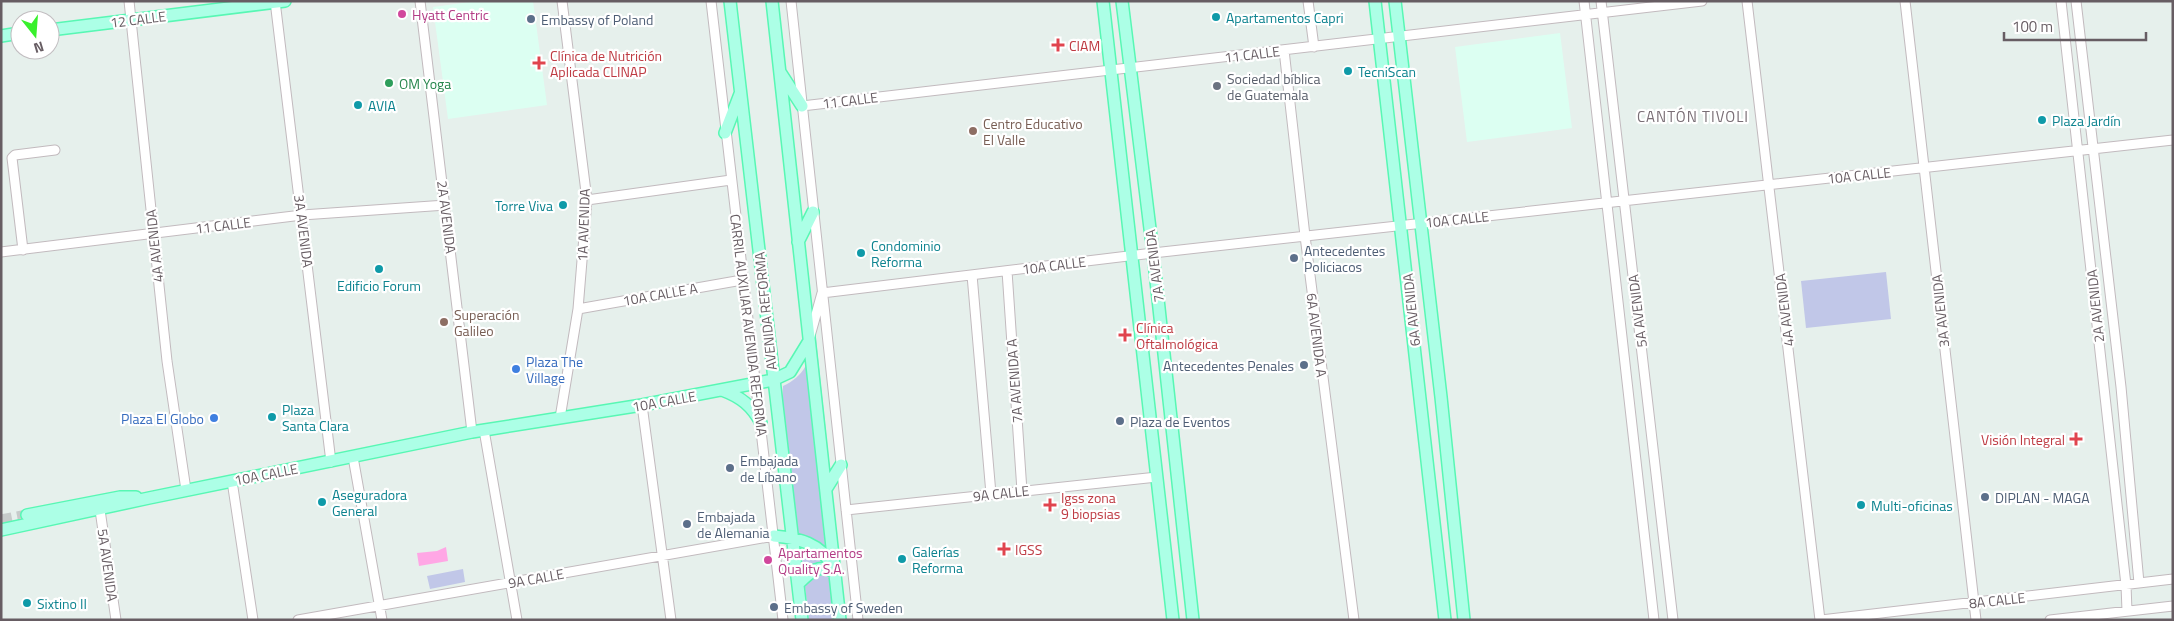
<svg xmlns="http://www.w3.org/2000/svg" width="2174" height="621" font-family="'Titillium Web',sans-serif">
<rect width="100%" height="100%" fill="#e6f0ec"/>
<path fill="#dcfff2" d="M477 1H533L547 105 448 119 433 7Z
M1560 33 1572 128 1467 142 1455 47Z"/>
<path fill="#c1c7e8" d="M1886 272 1891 319 1806 328 1801 281Z
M816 339 846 620H809L782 401 783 386C804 377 810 360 816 339Z
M463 569 465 582 430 589 427 576Z"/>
<path fill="#ffa7e5" d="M446 547 448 561 419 566 417 553 437 551Z"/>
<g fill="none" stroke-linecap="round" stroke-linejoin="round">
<path stroke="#c6cbca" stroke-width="11" stroke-dasharray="11 5.5" stroke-linecap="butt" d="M1 520 27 515"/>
<g stroke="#c2babe" stroke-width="11">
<path id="minor" d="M129 1 167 361 186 490
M275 1 331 462
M420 1 472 432
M711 1 783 620
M791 1 858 620
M1308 1 1314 47
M1584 1 1654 620
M1601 1 1673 620
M1747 1 1820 620
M1905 1 1976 620
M2061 1 2126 585 2127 611
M2076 1 2121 387 2139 583
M1284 50 1305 236 1354 620
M802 106 1702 1
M587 200 731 180
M23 250 12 158 15 155 55 150
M1 252 302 215 446 205
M1007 271 1022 491
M972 275 991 494
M578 309 742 280
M810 336 822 293 1153 253 2173 140
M642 405 671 620
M560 418 578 309 587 200 562 1
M484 430 517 620
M353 457 382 620
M232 481 253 620
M100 510 116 620
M846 510 1157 477
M298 620 774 536
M1821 620 2173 579
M2050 620 2173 606"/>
</g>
<g stroke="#58f7b4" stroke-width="14">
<path id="major" d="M730 1 802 620
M772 1 840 620
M1103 1 1173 620
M1122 1 1153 253 1193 620
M1375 1 1445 620
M1395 1 1441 397 1464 620
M50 30 285 1
M1 36 20 33
M780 72 802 106
M725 133 740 94
M798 242 813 212
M722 390C741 397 752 406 761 423
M826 489 841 465
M27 515 120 497H136
M1 530 149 498 472 432 642 405 773 380 790 372 809 341
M774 536C798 538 821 543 833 567
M798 584C809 573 819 562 835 573"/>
</g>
<use href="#minor" stroke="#fff" stroke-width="9"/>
<use href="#major" stroke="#acffe6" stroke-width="11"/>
</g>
<g fill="#d1479c" stroke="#fff" stroke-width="2">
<circle cx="402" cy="14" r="5"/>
<circle cx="768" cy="560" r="5"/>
</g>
<g fill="#0f9aa8" stroke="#fff" stroke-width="2">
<circle cx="1216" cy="17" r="5"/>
<circle cx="1348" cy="71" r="5"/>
<circle cx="358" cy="105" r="5"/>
<circle cx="2042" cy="120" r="5"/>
<circle cx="563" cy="205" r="5"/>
<circle cx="861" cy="253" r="5"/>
<circle cx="379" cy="269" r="5"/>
<circle cx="272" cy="417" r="5"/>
<circle cx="322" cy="502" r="5"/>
<circle cx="1861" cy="505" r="5"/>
<circle cx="902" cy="559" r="5"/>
<circle cx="27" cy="603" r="5"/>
</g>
<g fill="#5c6f8a" stroke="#fff" stroke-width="2">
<circle cx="531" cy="19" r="5"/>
<circle cx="1294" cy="258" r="5"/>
<circle cx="1304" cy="365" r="5"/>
<circle cx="1120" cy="421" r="5"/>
<circle cx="730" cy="468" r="5"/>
<circle cx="1985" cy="497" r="5"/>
<circle cx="687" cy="524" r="5"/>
<circle cx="774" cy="607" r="5"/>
</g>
<g fill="#e0444e" stroke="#fff" stroke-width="2">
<path d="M1055.5 37.5h5v5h5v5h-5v5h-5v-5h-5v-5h5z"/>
<path d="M536.5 55.5h5v5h5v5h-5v5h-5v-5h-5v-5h5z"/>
<path d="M1122.5 327.5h5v5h5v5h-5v5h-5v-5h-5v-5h5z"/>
<path d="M2073.5 431.5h5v5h5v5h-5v5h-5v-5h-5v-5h5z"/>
<path d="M1047.5 497.5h5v5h5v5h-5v5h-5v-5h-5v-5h5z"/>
<path d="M1001.5 541.5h5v5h5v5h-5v5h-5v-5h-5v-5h5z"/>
</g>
<circle fill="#2e9e5b" stroke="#fff" stroke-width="2" cx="389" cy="83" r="5"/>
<circle fill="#6b7280" stroke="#fff" stroke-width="2" cx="1217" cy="86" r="5"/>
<g fill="#8d6e63" stroke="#fff" stroke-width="2">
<circle cx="973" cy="131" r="5"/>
<circle cx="444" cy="322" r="5"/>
</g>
<g fill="#3f7fe0" stroke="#fff" stroke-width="2">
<circle cx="516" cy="369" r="5"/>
<circle cx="214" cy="418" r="5"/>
</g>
<g text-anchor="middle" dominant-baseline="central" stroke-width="4.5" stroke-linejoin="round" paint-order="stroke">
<g font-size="14" fill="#b23c85" stroke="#fff" text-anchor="start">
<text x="412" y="14">Hyatt Centric</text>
<text x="778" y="552">Apartamentos<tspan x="778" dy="16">Quality S.A.</tspan></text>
</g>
<g font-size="14" fill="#0d838f" stroke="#fff" text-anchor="start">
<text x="1226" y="17">Apartamentos Capri</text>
<text x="1358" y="71">TecniScan</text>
<text x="368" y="105">AVIA</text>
<text x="2052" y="120">Plaza Jardín</text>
<text x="553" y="205" text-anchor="end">Torre Viva</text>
<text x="871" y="245">Condominio<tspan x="871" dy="16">Reforma</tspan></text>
<text x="379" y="285" text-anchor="middle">Edificio Forum</text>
<text x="282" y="409">Plaza<tspan x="282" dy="16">Santa Clara</tspan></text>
<text x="332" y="494">Aseguradora<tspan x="332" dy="16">General</tspan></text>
<text x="1871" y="505">Multi-oficinas</text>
<text x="912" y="551">Galerías<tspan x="912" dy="16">Reforma</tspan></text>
<text x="37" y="603">Sixtino II</text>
</g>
<g font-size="14" fill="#675d63" stroke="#fff">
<text transform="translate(138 19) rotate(-7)">12 CALLE</text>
<text transform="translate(1252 54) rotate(-7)">11 CALLE</text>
<text transform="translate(850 100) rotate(-7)">11 CALLE</text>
<text transform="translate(1859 175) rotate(-6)">10A CALLE</text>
<text transform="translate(447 217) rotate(83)">2A AVENIDA</text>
<text transform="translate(1457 219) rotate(-6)">10A CALLE</text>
<text transform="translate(223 225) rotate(-7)">11 CALLE</text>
<text transform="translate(583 225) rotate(-88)">1A AVENIDA</text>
<text transform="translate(304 231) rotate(83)">3A AVENIDA</text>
<text transform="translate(154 246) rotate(-96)">4A AVENIDA</text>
<text transform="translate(1054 265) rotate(-7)">10A CALLE</text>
<text transform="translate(1154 266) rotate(-97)">7A AVENIDA</text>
<text transform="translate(660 294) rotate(-10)">10A CALLE A</text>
<text transform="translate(2095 306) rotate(-96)">2A AVENIDA</text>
<text transform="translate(1411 310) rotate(-96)">6A AVENIDA</text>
<text transform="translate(1784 310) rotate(-97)">4A AVENIDA</text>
<text transform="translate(765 311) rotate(-96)">AVENIDA REFORMA</text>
<text transform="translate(1637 311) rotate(-97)">5A AVENIDA</text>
<text transform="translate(1940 311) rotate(-96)">3A AVENIDA</text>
<text transform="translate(749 325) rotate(83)">CARRIL AUXILIAR AVENIDA REFORMA</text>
<text transform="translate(1317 335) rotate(83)">6A AVENIDA A</text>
<text transform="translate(1014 381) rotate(-94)">7A AVENIDA A</text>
<text transform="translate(664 401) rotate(-10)">10A CALLE</text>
<text transform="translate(266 474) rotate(-11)">10A CALLE</text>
<text transform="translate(1001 493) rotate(-6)">9A CALLE</text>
<text transform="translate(108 565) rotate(82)">5A AVENIDA</text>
<text transform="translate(536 578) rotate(-10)">9A CALLE</text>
<text transform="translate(1997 600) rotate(-6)">8A CALLE</text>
</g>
<g font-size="14" fill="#4e5e75" stroke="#fff" text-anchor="start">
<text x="541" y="19">Embassy of Poland</text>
<text x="1304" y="250">Antecedentes<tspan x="1304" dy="16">Policiacos</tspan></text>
<text x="1294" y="365" text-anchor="end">Antecedentes Penales</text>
<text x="1130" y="421">Plaza de Eventos</text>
<text x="740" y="460">Embajada<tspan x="740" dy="16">de Líbano</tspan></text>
<text x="1995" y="497">DIPLAN - MAGA</text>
<text x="697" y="516">Embajada<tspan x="697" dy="16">de Alemania</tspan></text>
<text x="784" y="607">Embassy of Sweden</text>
</g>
<g font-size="14" fill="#be3a42" stroke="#fff" text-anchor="start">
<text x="1069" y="45">CIAM</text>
<text x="550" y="55">Clínica de Nutrición<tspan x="550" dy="16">Aplicada CLINAP</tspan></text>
<text x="1136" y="327">Clínica<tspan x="1136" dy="16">Oftalmológica</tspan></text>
<text x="2065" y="439" text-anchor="end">Visión Integral</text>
<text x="1061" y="497">Igss zona<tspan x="1061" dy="16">9 biopsias</tspan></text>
<text x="1015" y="549">IGSS</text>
</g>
<g font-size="14" fill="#5b616d" stroke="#fff" text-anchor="start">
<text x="1227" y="78">Sociedad bíblica<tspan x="1227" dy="16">de Guatemala</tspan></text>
</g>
<g font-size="14" fill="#27864d" stroke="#fff" text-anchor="start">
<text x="399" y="83">OM Yoga</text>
</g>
<g font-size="14" fill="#785e54" stroke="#fff" text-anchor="start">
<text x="983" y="123">Centro Educativo<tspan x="983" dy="16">El Valle</tspan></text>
<text x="454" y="314">Superación<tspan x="454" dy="16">Galileo</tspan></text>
</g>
<g font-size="14" fill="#366cbe" stroke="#fff" text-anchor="start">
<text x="526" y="361">Plaza The<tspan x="526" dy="16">Village</tspan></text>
<text x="204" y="418" text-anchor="end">Plaza El Globo</text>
</g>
<g font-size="15" letter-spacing="1" fill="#796e75" stroke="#fff">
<text x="1693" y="116">CANTÓN TIVOLI</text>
</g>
</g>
<rect width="2174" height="621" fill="none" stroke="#675d63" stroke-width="5"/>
<g transform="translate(35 35) rotate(163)"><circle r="24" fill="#ffffff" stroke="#c2bec1"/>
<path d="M0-4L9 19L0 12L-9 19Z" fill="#38f02c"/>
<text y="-8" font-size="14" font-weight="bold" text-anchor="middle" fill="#675d63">N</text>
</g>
<path d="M2004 32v8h142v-8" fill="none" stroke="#675d63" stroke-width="2.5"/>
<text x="2012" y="32" font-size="15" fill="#675d63" stroke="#ffffff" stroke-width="4" paint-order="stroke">100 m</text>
</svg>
